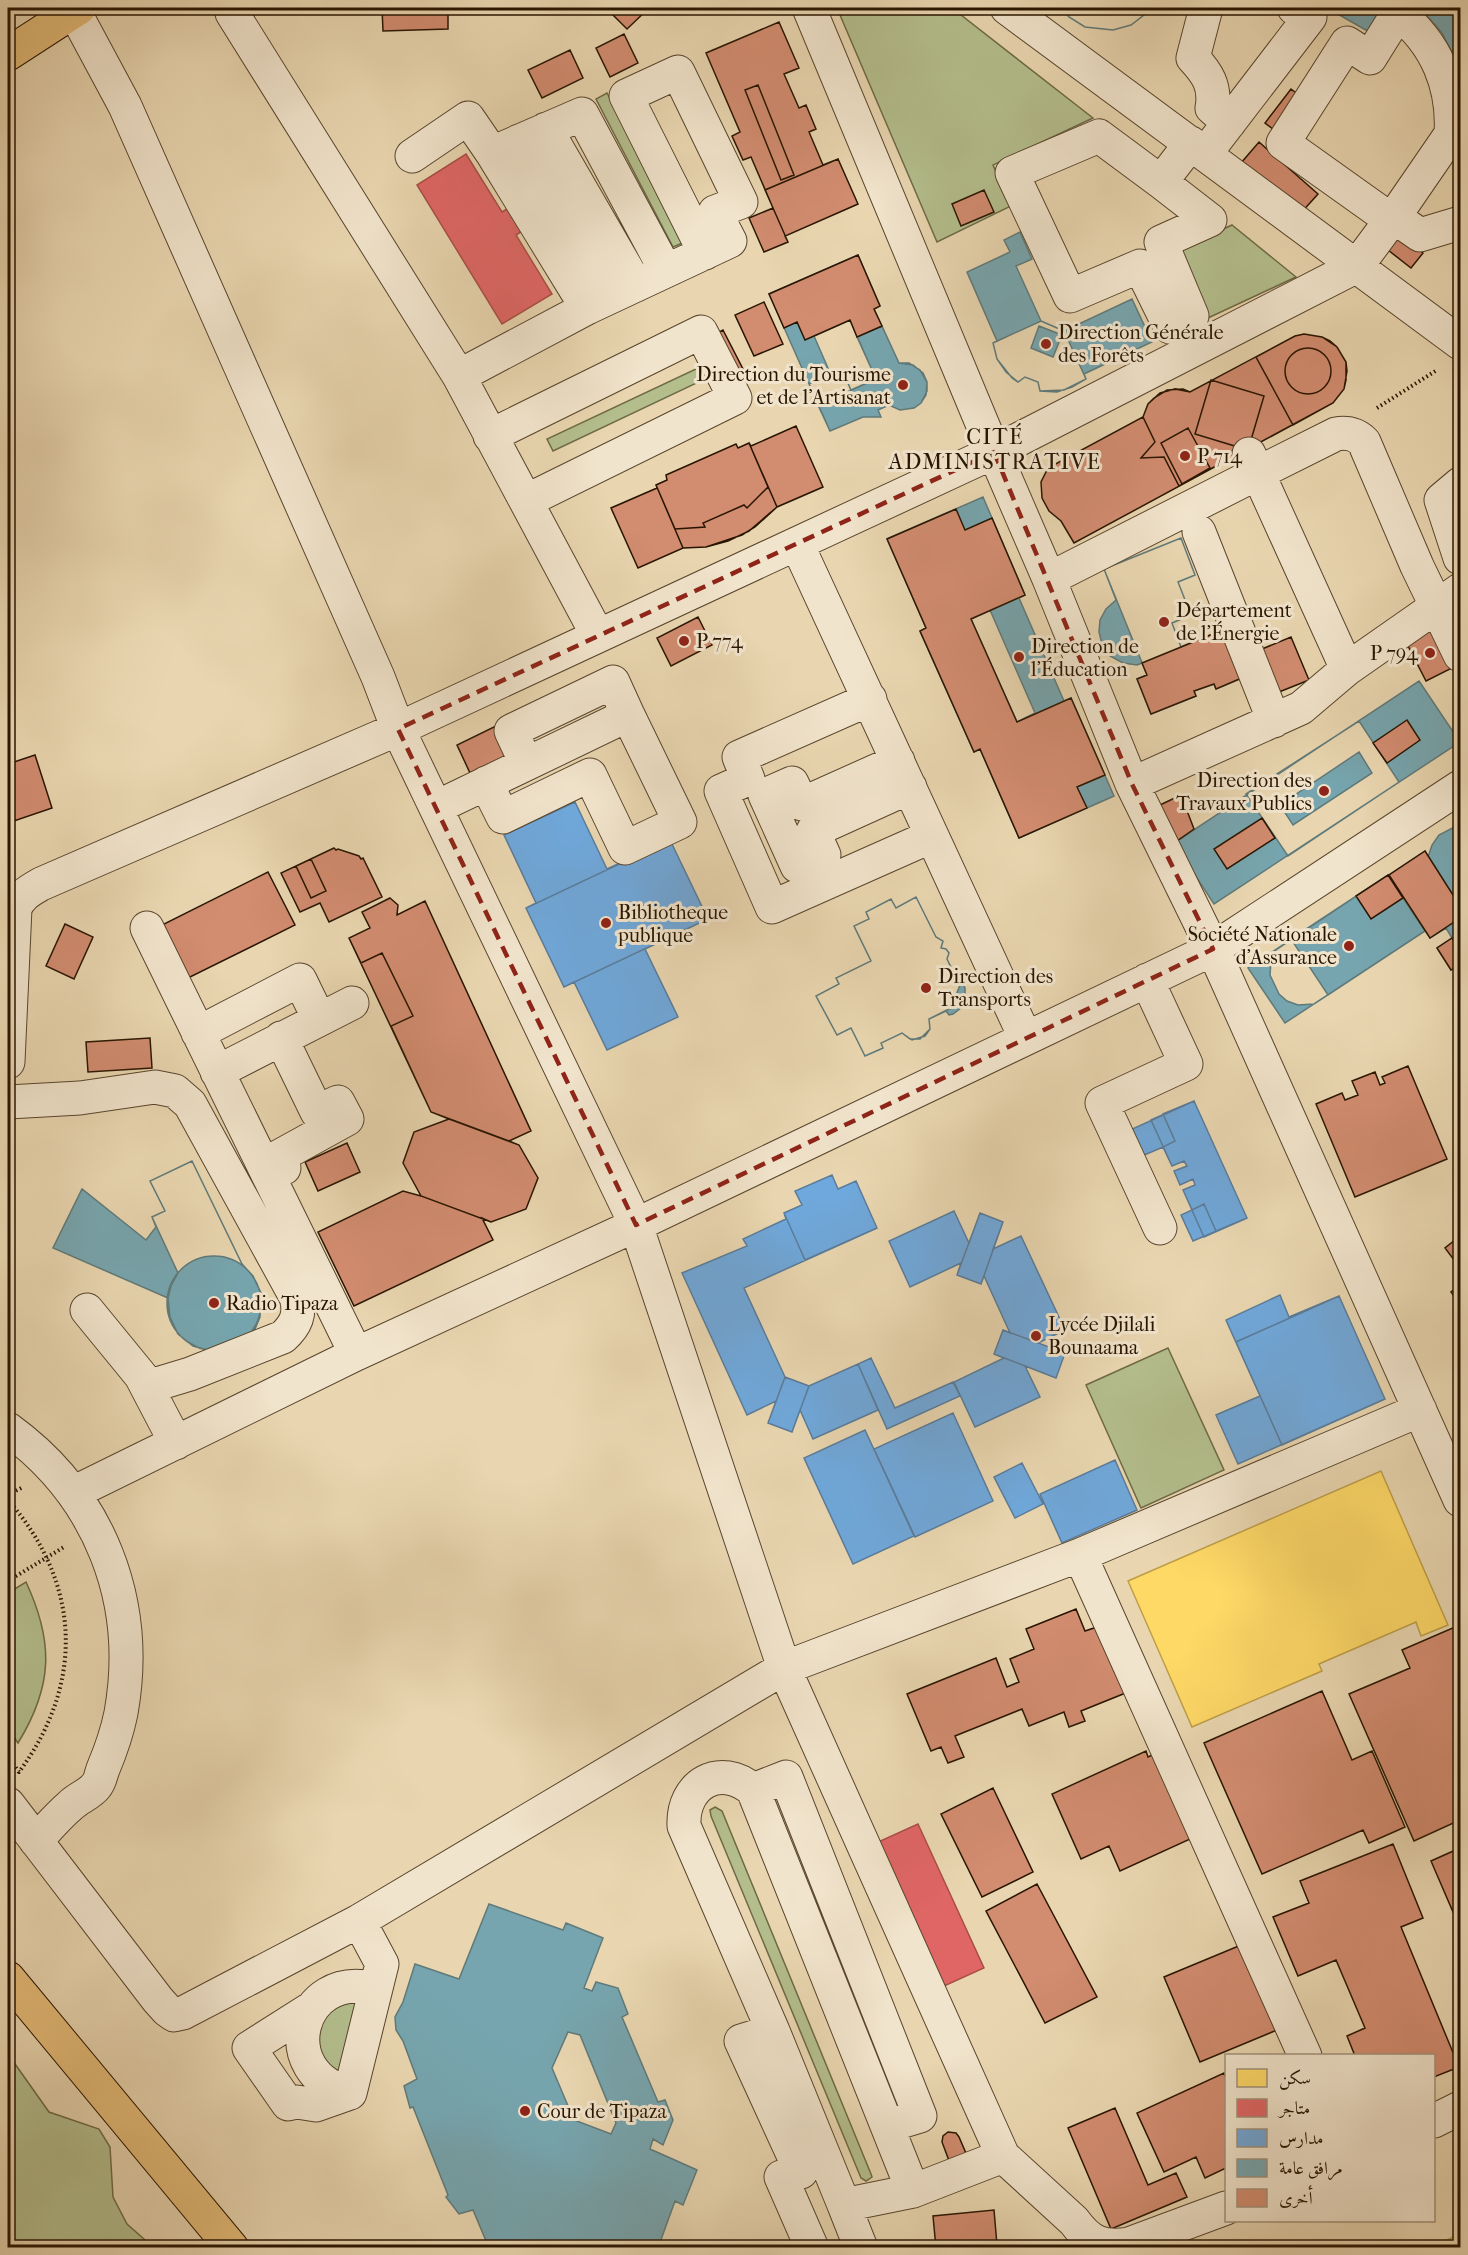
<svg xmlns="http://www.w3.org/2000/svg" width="1468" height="2255" font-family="'IM FELL French Canon',Amiri,serif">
<rect width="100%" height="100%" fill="#e9d6b0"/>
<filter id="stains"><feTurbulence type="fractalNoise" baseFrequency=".00333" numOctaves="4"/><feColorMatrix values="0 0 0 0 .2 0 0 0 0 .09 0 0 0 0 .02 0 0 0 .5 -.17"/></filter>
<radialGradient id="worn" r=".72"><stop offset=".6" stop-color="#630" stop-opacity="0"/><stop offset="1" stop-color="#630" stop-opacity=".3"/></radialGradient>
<path fill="#b4be8d" stroke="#6e6a46" stroke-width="1.5" d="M837 8H952L1093 118 993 165 1011 206 937 242Z
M607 93 685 242 673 247 596 99Z
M1232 225 1296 277 1208 318 1176 251Z
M698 368 703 380 553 451 547 439Z
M1168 1348 1224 1470 1141 1508 1086 1385Z
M26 1582C54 1642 53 1686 18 1743L8 1728V1593Z
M715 1807 722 1811 871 2174 872 2177 866 2181 861 2178 711 1816 710 1810Z
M349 2002 359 2003 346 2077 317 2056C319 2018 314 2018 349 2002Z
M8 2054 49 2112 99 2129 110 2147 113 2197 127 2224 153 2247H8Z"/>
<path fill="#ffd966" stroke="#be9e47" stroke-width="1.5" d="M1381 1471 1448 1625 1421 1636 1416 1622 1319 1664 1322 1671 1192 1727 1128 1581Z
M1460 2233V2248H1433Z"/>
<path fill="#e06666" stroke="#a94e47" stroke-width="1.5" d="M466 154 502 212 510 207 524 230 516 235 552 294 502 324 417 185Z
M918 1824 984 1968 944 1986 878 1842Z"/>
<path fill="#6fa8dc" stroke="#5a7c9a" stroke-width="1.5" d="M575 802 607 869 670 840 708 919 645 949 678 1017 607 1050 574 982 564 987 526 908 536 903 504 835Z
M670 840 708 919 564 987 526 908Z
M1194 1101 1247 1218 1216 1231 1204 1204 1192 1210 1183 1190 1195 1185 1193 1179 1180 1185 1174 1171 1187 1166 1184 1161 1172 1166 1163 1147 1175 1141 1163 1114Z
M1194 1101 1247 1218 1204 1237 1183 1190 1195 1185 1193 1179 1180 1185 1174 1171 1187 1166 1184 1161 1172 1166 1151 1120Z
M1194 1101 1247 1218 1193 1241 1181 1215 1192 1210 1183 1190 1195 1185 1193 1179 1180 1185 1174 1171 1187 1166 1184 1161 1172 1166 1163 1147 1142 1156 1130 1130Z
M832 1175 838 1189 856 1181 877 1228 805 1260 784 1213 802 1205 795 1191Z
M832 1175 838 1189 856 1181 877 1228 744 1288 785 1377 809 1386 858 1364 878 1410 813 1439 800 1410 792 1432 768 1423 776 1401 747 1415 682 1273 747 1246 743 1239 786 1219 784 1213 802 1205 795 1191Z
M954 1211 969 1243 980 1213 1003 1222 993 1249 1021 1236 1065 1330 1038 1343 1065 1353 1056 1378 1025 1366 1040 1397 975 1427 954 1382 1004 1358 994 1354 1003 1330 1010 1333 984 1276 981 1284 957 1275 961 1263 910 1287 889 1241Z
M980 1213 1003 1222 981 1284 957 1275Z
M1280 1295 1289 1317 1339 1296 1385 1399 1238 1464 1216 1415 1260 1396 1226 1320Z
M1339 1296 1385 1399 1282 1445 1236 1342Z
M1003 1330 1065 1353 1056 1378 994 1354Z
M871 1358 895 1408 953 1382 960 1396 887 1429 858 1364Z
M785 1377 809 1386 792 1432 768 1423Z
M953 1413 993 1501 915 1537 874 1449Z
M865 1430 914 1536 853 1564 804 1458Z
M1115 1460 1137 1510 1062 1543 1040 1494Z
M1022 1463 1043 1504 1015 1518 994 1477Z"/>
<path fill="#76a5af" stroke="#5f7a7a" stroke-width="1.5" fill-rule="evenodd" d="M1060 8H1153L1131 25 1113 30 1085 27 1069 17Z
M1060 8H1153L1131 25 1113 30 1085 27 1069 17Z
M1327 8H1386L1371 33Z
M1420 8H1460V68L1442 33Z
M1020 232 1032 259 1016 266 1041 321 1064 331 1132 299 1152 342 1084 374 1086 379 1064 390 1040 391 1038 382 1025 377 1018 382 1012 378 997 359 993 343 997 341 967 272 1010 252 1004 240Z
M858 255 880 306 874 309 899 363H909L920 370 927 382V391L921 403 914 408 900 410 889 405 878 410 881 417H863L830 431 769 294ZM850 320 876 379 851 390 842 370 831 375 814 336Z
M1041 321 1064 331 1086 379 1072 387 1057 392 1040 391 1038 382 1025 377 1018 382 1006 372 997 359 993 343Z
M882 326 899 363 913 365 923 373 927 382 926 395 921 403 914 408 900 410 889 405 878 410 881 417H863L830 431 818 405 876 379 857 337Z
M882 326 899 363 913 365 923 373 927 382 926 395 921 403 914 408 900 410 889 405 878 410 881 417H863L830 431 809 384 842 370 851 390 876 379 857 337Z
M1039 326 1062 335 1053 357 1031 348Z
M983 497 1025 595 1019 598 1064 701 1071 698 1114 796 1019 838 980 749 974 752 920 631 926 628 887 539ZM990 610 1035 713 1017 722 971 619Z
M1181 538 1195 575 1178 582 1191 615 1172 623 1181 647 1225 629 1244 677 1216 689 1214 684 1194 691 1196 696 1151 714 1137 679 1147 675 1104 569Z
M1181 538 1195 575 1178 582 1191 615 1172 623 1181 647 1225 629 1244 677 1216 689 1214 684 1194 691 1196 696 1151 714 1137 679 1147 675 1142 663 1137 665 1123 663 1110 656 1102 644 1099 632 1100 620 1106 609 1116 600 1104 569Z
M1419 681 1460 742 1214 904 1174 843Z
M1359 721 1399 782 1288 856 1246 794Z
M1359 752 1372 773 1293 825 1280 805Z
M1460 824V964L1451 970 1437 948 1452 938 1446 928 1430 938 1389 875 1425 851 1428 857 1432 845 1439 835Z
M1388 875 1425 931 1328 995 1291 939Z
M1388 875 1425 931 1314 1004 1298 1005 1287 1001 1279 994 1270 975 1271 961 1276 950Z
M1388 875 1425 931 1285 1023 1248 968Z
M916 897 936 937 943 941 941 948 946 949 949 953 947 959 960 985 951 1008 929 1019 930 1029 925 1036 912 1040 902 1033 881 1043 883 1048 865 1056 851 1028 837 1035 816 996 839 984 836 978 871 961 854 926 869 919 866 912 891 899 896 908Z
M916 897 936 937 943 941 941 948 946 949 949 953 947 959 956 978H959L962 981 965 988V1000L961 1008 953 1014 949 1015 946 1011 929 1019 930 1029 920 1039H910L902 1033 881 1043 883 1048 865 1056 851 1028 837 1035 816 996 839 984 836 978 871 961 854 926 869 919 866 912 891 899 896 908Z
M192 1161 242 1264 253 1276 261 1293 260 1317 255 1329 246 1339 211 1351 199 1348 188 1342 178 1334 172 1323 168 1311V1298L171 1286 178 1273 152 1217 165 1211 150 1181Z
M192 1161 242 1264 253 1276 261 1293 260 1317 255 1329 246 1339 211 1351 193 1346 178 1334 170 1317 168 1298 53 1248 82 1189 146 1240 156 1227 152 1217 165 1211 150 1181Z
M167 1303a47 47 0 1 1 94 0a47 47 0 1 1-94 0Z
M489 1904 563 1930 566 1923 603 1938 584 1988 592 1991 596 1982 618 1988 628 2014 622 2017 658 2102 665 2100 673 2120 663 2145 653 2139 650 2149 697 2170 683 2205 675 2201 658 2248H581L574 2245 573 2248H489L473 2210 459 2214 446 2197 448 2195 413 2107 410 2108 404 2086 417 2079 403 2041 396 2030 395 2017 403 2002 415 1964 459 1979ZM568 2032 580 2035 616 2123 611 2134 574 2120 552 2068Z"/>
<path fill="#d28c70" stroke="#281500" stroke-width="1.5" d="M382 8H448V29L383 31Z
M606 8H649L627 29Z
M779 22 799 68 784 74 799 108 806 105 816 129 809 132 823 165 838 159 858 204 785 236 788 242 764 252 749 218 773 208 751 157 743 160 732 136 740 132 706 53Z
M624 34 638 63 610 77 596 48Z
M570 50 583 78 542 98 528 70Z
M758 85 794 175 781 180 745 90Z
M1291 89 1308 102 1282 136 1265 123Z
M1259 142 1318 194 1300 214 1241 163Z
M838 159 858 204 785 236 788 242 764 252 749 218 773 208 765 190Z
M984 190 994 212 961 226 952 204Z
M773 208 788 242 764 252 749 218Z
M1401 235 1423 253 1411 268 1388 250Z
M858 255 880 306 874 309 882 326 857 337 850 320 805 340 797 322 784 328 769 294Z
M764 302 783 344 754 356 735 315Z
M723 330 743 369 723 380 702 341Z
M1304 334 1322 337 1337 347 1346 362V380L1344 389 1333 403 1293 425 1256 357 1295 336Z
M1304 334 1322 337 1330 341 1337 347 1346 362 1347 371 1344 389 1333 403 1179 486 1164 457 1141 458 1155 442 1143 417 1148 404 1154 398 1167 390 1183 389 1190 392 1295 336Z
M1304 334 1322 337 1330 341 1337 347 1346 362 1347 371 1344 389 1333 403 1074 543 1061 521 1049 511 1042 498 1041 482 1048 468 1143 417 1148 404 1160 393 1175 389 1190 392 1295 336Z
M1285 371a23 23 0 1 1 46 0a23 23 0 1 1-46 0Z
M1211 380 1264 396 1248 450 1195 434Z
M796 426 823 487 777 507 755 527 742 535 706 547 683 548 638 568 611 508 657 488 656 485 667 480 666 475 736 444 738 448 749 443 751 446Z
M1188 428 1210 468 1182 484 1161 443Z
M749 443 768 487 747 508 744 505 703 523 705 527 675 529 656 485 667 480 666 475 736 444 738 448Z
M749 443 777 507 749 531 728 541 706 547 683 548 656 485 667 480 666 475 736 444 738 448Z
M956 509 965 530 992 518 1025 595 971 619 1017 722 1071 698 1105 775 1077 787 1087 808 1019 838 980 749 974 752 920 631 926 628 887 539Z
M698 617 712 645 671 666 657 638Z
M1434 626 1454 667 1426 681 1405 640Z
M1225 629 1244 677 1216 689 1214 684 1194 691 1196 696 1151 714 1137 679 1147 675 1142 663Z
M1291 637 1309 680 1279 692 1262 649Z
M1407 720 1420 740 1387 763 1373 743Z
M498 725 512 753 470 773 457 745Z
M35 755 52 808 8 823V764Z
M1181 795 1194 829 1174 843 1160 805Z
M1262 818 1275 838 1227 869 1214 849Z
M334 848 336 850 338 849 359 856 361 859 363 858 382 897 329 922 320 903 300 912 281 873Z
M1425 851 1460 906V918L1430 938 1389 875Z
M311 859 326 891 311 898 296 866Z
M268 872 295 925 188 978 162 925Z
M1388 875 1403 898 1371 919 1356 896Z
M390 898 398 905 397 915 425 901 531 1131 509 1141 431 1112 391 1026 413 1016 382 953 361 963 349 938 370 928 362 912Z
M390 898 398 905 397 915 425 901 531 1131 509 1141 519 1145 538 1178 526 1209 491 1222 482 1218 493 1240 354 1306 318 1232 403 1191 421 1196 403 1163 414 1132 449 1119 431 1112 349 938 370 928 362 912Z
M65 924 93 937 74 979 46 966Z
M1452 938 1460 951V964L1451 970 1437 948Z
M150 1038 152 1068 88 1072 86 1042Z
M1408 1066 1447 1159 1355 1197 1316 1104 1342 1093 1345 1100 1358 1095 1352 1081 1375 1072 1380 1085 1385 1083 1382 1077Z
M449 1119 519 1145 538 1178 526 1209 491 1222 421 1196 403 1163 414 1132Z
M347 1143 360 1172 318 1191 305 1162Z
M1460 1236V1268L1445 1248Z
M1460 1285V1305L1451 1292Z
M1076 1609 1085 1631 1097 1627 1128 1692 1081 1711 1085 1721 1069 1727 1064 1712 1029 1726 1022 1709 955 1736 964 1757 948 1763 941 1747 931 1751 907 1694 996 1658 1007 1687 1019 1682 1010 1659 1034 1649 1026 1629Z
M1455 1627 1460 1639V1820L1414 1841 1349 1694 1410 1668 1402 1650Z
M1322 1691 1352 1760 1372 1751 1405 1827 1369 1843 1363 1830 1262 1874 1204 1743Z
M1146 1751 1148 1757 1161 1751 1199 1835 1120 1871 1109 1846 1081 1859 1052 1794Z
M993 1788 1033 1872 982 1897 941 1814Z
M1393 1844 1423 1918 1401 1927 1459 2067 1434 2077V2056H1355L1347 2036 1365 2028 1336 1960 1298 1976 1273 1917 1309 1903 1300 1881Z
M1460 1848V1909L1453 1912 1431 1861Z
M1037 1884 1097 1997 1045 2023 986 1911Z
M1241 1945 1277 2030 1200 2062 1164 1977Z
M1224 2073 1226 2078V2168L1205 2178 1196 2157 1164 2172 1137 2113Z
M1115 2108 1148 2185 1176 2173 1187 2197 1111 2229 1068 2128Z
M948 2132 956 2133 959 2137 968 2158 951 2166 942 2142 943 2136Z
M994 2210 997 2245 936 2248 933 2216Z"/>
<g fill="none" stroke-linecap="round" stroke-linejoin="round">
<g stroke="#58452c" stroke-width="35">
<path id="minor" d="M809 8 994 452 1049 579 1132 784 1213 949 1460 1500
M1007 8 1460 343
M1206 8 1193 58C1207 73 1216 86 1212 108L1229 123
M74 11 125 106 378 677 398 729 636 1225 784 1668 1003 2156 1074 2221C1090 2243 1103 2248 1129 2244L1226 2208
M232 13 459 376 598 636
M546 129 636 285
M1460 132 1451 134C1454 86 1436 43 1398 13L1370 58 1347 43 1283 143 1391 220 1394 217 1420 235 1460 223
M519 141 612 296
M1205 154 1310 17 1294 8
M412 156 468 118 492 153
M1161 182 1210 220 1161 242 1192 316 1170 327 1140 266 1070 296 1012 173 1099 136 1161 182 1191 143
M1394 217 1451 134
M587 308 492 153 582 114 666 271
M459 376 587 308 730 241 715 212 741 202 678 72 626 96 705 253
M490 436 701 332 735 398 526 501
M1460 484 1441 500 1460 558
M1199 532 1274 721
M797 544 1025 1037
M1049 579 1258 473 1249 454
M1347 669 1258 473 1336 434C1348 432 1356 434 1364 442L1417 566 1460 655
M870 699 739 757 748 779 721 791 772 907 932 836
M898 761 802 804 792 783 765 795 797 866 824 855 813 831 910 787
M526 763 511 731 613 682 628 715
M1132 784 1301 708 1347 669 1460 590
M437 807 628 715 680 822 625 848 590 775 503 817 486 783
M147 928 356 1354
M1147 980 1186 1064 1102 1103 1160 1228
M198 1033 300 980 319 1019
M8 1062 15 908C21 895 29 891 41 884L398 729 994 452 1357 266 1391 220
M217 1072 352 1003
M8 1102 80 1098 155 1087 175 1091 190 1104 296 1297C301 1314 296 1325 283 1337L190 1374 147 1387
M268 1175 284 1168 278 1157 347 1119 338 1102 317 1112 281 1038
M87 1310 141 1376 176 1443
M8 1429C100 1496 141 1601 121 1713 117 1733 111 1750 103 1769 101 1774 100 1782 96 1786 90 1794 78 1798 71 1805 58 1816 47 1829 36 1841
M73 1493 356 1354 636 1225 1213 949 1460 787
M1080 1555 1305 2056
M753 1790 786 1777 920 2116 887 2126
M8 1804 158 2000 167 2010 174 2015 183 2013 359 1921 784 1668 1080 1555 1420 1410
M312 2008 249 2048 288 2104 297 2102 316 2105 350 2093
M773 2031 741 2041 801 2172 781 2177 812 2248
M350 2093C272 2075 298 1968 375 1989
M350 2093 382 1964 359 1921
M1434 2121 1460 2108
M913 2191 844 2205 773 2031 684 1826C682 1784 720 1762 753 1790L913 2191 1003 2156
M844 2205 861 2248"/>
</g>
<g stroke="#281500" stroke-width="35">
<path id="major" d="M8 54 79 8
M8 1978 232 2248"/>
</g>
<path stroke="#281500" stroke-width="4" stroke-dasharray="1.5 3" stroke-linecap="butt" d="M1377 408 1437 370
M8 1495 23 1487
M8 1500C81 1583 85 1683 19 1772L8 1756
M8 1581 64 1547"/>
<use href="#minor" stroke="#f1e4cc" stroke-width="33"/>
<use href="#major" stroke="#e4bb78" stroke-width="33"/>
</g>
<path fill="none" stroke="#8f2418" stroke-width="4.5" stroke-dasharray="12 8" stroke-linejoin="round" d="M994 452 1132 784 1213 949 636 1225 398 729Z"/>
<g fill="#8f2418" stroke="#f1e4cc" stroke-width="2">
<circle cx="1046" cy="344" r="6"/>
<circle cx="903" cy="385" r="6"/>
<circle cx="1185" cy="456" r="6"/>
<circle cx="1164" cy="622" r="6"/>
<circle cx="684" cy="641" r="6"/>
<circle cx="1430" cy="653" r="6"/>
<circle cx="1019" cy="657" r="6"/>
<circle cx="1324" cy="791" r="6"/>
<circle cx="606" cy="923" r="6"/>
<circle cx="1349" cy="946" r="6"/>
<circle cx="926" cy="988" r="6"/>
<circle cx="214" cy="1303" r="6"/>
<circle cx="1036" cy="1336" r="6"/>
<circle cx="525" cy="2111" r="6"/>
</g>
<g text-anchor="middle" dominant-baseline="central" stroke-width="6" stroke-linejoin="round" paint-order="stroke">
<g font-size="20" fill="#281500" stroke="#f1e4cc" text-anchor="start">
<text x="1058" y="332">Direction Générale<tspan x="1058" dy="23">des Forêts</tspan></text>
<text x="891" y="374" text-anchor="end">Direction du Tourisme<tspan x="891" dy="23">et de l'Artisanat</tspan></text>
<text x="1197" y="456">P 714</text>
<text x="1176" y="610">Département<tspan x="1176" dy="23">de l'Énergie</tspan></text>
<text x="696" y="641">P 774</text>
<text x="1031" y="646">Direction de<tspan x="1031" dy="23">l'Éducation</tspan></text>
<text x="1418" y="653" text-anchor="end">P 794</text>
<text x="1312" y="780" text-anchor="end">Direction des<tspan x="1312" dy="23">Travaux Publics</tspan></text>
<text x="618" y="912">Bibliotheque<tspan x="618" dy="23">publique</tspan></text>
<text x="1337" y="934" text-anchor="end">Société Nationale<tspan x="1337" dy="23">d'Assurance</tspan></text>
<text x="938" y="976">Direction des<tspan x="938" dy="23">Transports</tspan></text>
<text x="226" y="1303">Radio Tipaza</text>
<text x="1048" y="1324">Lycée Djilali<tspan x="1048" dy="23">Bounaama</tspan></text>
<text x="537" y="2111">Cour de Tipaza</text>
</g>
<g font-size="22" letter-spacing="1.5" fill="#281500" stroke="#f1e4cc">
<text x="995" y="437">CITÉ<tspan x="995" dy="25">ADMINISTRATIVE</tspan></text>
</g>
</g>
<rect width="1468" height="2255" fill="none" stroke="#e9d6b0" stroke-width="30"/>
<rect x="9" y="9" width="1450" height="2237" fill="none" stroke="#281500" stroke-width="3"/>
<rect x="15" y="15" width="1438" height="2225" fill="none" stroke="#281500" stroke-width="1.5"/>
<rect x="1225" y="2054" width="210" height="168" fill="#f1e4cc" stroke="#a1917a" stroke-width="1.5"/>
<rect x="1237" y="2069" width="30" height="18" fill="#ffd966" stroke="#a1917a" stroke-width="1.5"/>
<text x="1279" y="2084" font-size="18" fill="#281500">سكن</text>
<rect x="1237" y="2099" width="30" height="18" fill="#e06666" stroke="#a1917a" stroke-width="1.5"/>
<text x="1279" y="2114" font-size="18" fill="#281500">متاجر</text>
<rect x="1237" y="2129" width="30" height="18" fill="#6fa8dc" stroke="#a1917a" stroke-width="1.5"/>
<text x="1279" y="2144" font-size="18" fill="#281500">مدارس</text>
<rect x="1237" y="2159" width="30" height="18" fill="#76a5af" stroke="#a1917a" stroke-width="1.5"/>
<text x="1279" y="2174" font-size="18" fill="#281500">مرافق عامة</text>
<rect x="1237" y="2189" width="30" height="18" fill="#d28c70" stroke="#a1917a" stroke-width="1.5"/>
<text x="1279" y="2204" font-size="18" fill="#281500">أخرى</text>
<rect width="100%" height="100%" filter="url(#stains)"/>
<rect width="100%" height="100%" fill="url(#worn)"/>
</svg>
